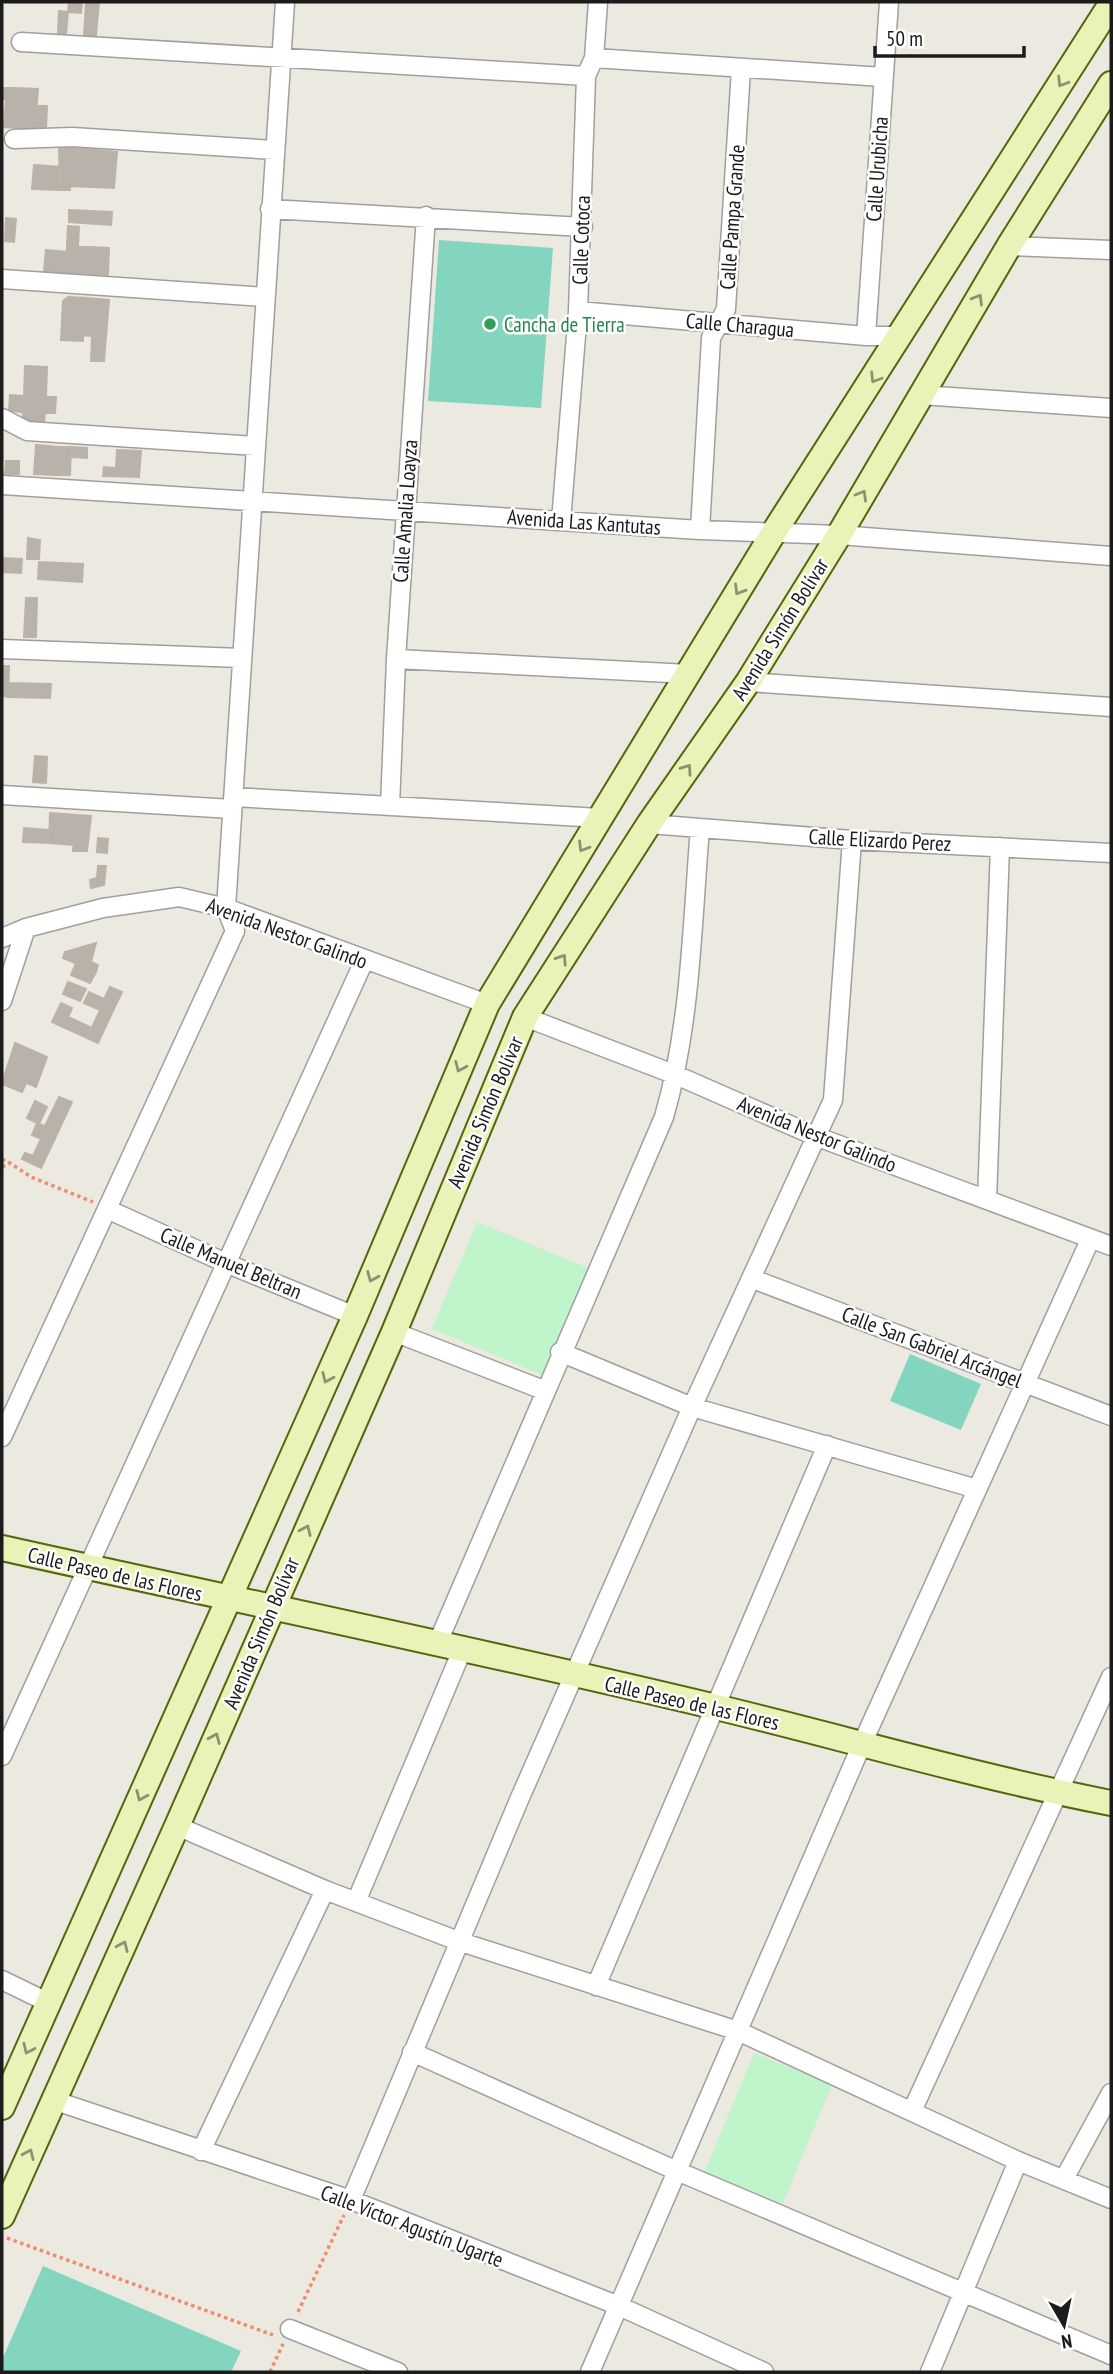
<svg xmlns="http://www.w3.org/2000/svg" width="1113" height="2374" font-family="'PT Sans Narrow',sans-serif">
<rect width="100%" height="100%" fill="#ece9e1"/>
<path fill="#c0f4ca" d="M477 1222 588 1268 542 1375 432 1329Z
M754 2053 832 2085 782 2205 704 2173Z"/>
<path fill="#84d5bf" d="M439 240 553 248 541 408 428 401Z
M910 1354 981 1384 961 1430 890 1401Z
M43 2266 241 2351 231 2372H2V2360Z"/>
<path fill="#b8b2ab" stroke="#bcb2a5" stroke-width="2" d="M69 2H82L81 13 68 12Z
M86 2H99L96 35H84Z
M59 11 68 12 66 34 58 33Z
M2 88H15V99H2Z
M15 88 38 89 37 100 15 99Z
M6 99 37 100 35 129 4 127Z
M37 106H47L46 128 35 129Z
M74 148 70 190H60L59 149Z
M74 148 117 152 114 188 71 186Z
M34 165 62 167 60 190 32 189Z
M69 210 112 212 111 225 69 222Z
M6 218 16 219 14 242 5 241Z
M68 226 79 227 78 246H67Z
M67 246 109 248 108 275 66 273Z
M46 250 67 252 66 273 44 271Z
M68 297 86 298 83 341 61 340 63 301Z
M86 298 109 300 104 361H91L92 336 83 335Z
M25 366 47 367 46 397H56L55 413H45L44 424 22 423 23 412 9 411 10 395 24 396Z
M36 445 57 447 55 475 34 474Z
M57 447H71L70 475H55Z
M71 447 87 448V458L71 457Z
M117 450 141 451 139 477 103 476 104 467 116 468Z
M6 461H19V474H5Z
M28 538 40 540 39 559H27Z
M2 558 22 559 21 573 2 572Z
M39 562 83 564 82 582 38 579Z
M26 598H37L36 637H24Z
M2 666H9L8 697 2 696Z
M9 683 51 684 50 698 8 697Z
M35 756 47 757 46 783 33 782Z
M50 813 76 815 74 845 49 843Z
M76 815 91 816 87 851H73Z
M24 828 49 830V843L23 842Z
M98 838 108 839 107 853 97 852Z
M98 866H106L104 885 91 888 90 880 97 878Z
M96 943 91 962 98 965 96 972 63 958 65 952Z
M76 963 96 972 90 983 71 975Z
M68 982 86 989 80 1001 63 994Z
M110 987 122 992 111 1015 84 1003 89 992 104 999Z
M61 1003 72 1008 68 1017 92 1028 100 1010 111 1015 98 1043 52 1022Z
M15 1043 47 1057 36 1087 5 1074Z
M5 1074 26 1083 22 1092 2 1084Z
M59 1097 72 1102 58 1132 45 1126Z
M35 1101 47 1107 39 1124 27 1118Z
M37 1123 58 1132 41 1168 22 1159 25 1153 33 1156 41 1139 32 1135Z"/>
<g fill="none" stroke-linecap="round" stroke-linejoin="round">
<g stroke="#9f9f9f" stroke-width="21">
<path id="street" d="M21 42 586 76
M594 58 883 77
M14 139 72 137 274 150
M270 209 583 227
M1009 246 1111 250
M2 279 265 297
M578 311 866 336H901
M866 336 889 2
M921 395 1111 408
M2 418 27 431 256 446
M2 485 700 530 839 535 1111 556
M561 521 578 311 586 76 594 58 598 2
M700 530 711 338 726 309 741 69
M2 649 241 658
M396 659 689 674
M748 682 1111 707
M2 795 232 809
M233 797 600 818
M390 806 396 659 426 216
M649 824 852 840 1111 853
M2 938 26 928 103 908 179 897 226 908 487 1004
M2 1001 26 928
M525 1017 676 1075 815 1136 1111 1246
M987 1200 1000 847
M107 1209 228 1264 355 1316
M753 1279 1111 1416
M394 1332 546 1391
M560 1352 692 1407 977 1489
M2 1437 235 931 226 908 285 2
M438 1642 664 1117C691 1024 692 924 700 828
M2 1756 364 961
M177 1826 325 1890 458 1941 738 2031 1018 2161 1111 2199
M356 1902 463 1648
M2 1980 49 2003
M596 1986 827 1445
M412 2052 677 2171 1111 2355
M53 2100 351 2200 619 2306 764 2372
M912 2111 1111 1677
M201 2151 325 1890
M1064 2179 1111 2093
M351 2200 519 1800 692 1407 833 1100 852 840
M290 2329 398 2372
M590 2372 862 1744 1090 1240
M930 2372 1018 2161"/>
</g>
<g stroke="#53670d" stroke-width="28">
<path id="secondary" d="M2 1548C240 1601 479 1650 716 1707 848 1739 978 1777 1111 1803
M2 2107 355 1316 487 1004 774 532 1111 4
M2 2216 177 1826 394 1332 525 1017 649 824 748 682 839 535 1009 246 1111 84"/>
</g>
<path stroke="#ee8b70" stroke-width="3.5" stroke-dasharray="3.5 3.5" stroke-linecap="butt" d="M2 1159 10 1163
M2 1167 10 1163 31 1177 93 1202
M7 2238 273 2335
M298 2312 344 2215
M270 2372 283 2344"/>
<use href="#street" stroke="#fff" stroke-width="18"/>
<use href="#secondary" stroke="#e9f3b7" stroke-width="24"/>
</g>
<defs><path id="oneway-chevron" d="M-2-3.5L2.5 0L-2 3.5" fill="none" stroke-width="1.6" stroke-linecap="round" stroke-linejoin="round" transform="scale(1.75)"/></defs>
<g stroke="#8c9271">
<use href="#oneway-chevron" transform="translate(1062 82) rotate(122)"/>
<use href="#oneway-chevron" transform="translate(978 299) rotate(-59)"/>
<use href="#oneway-chevron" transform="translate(875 378) rotate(122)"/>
<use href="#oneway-chevron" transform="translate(862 495) rotate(-60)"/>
<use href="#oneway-chevron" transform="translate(739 590) rotate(121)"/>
<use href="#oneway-chevron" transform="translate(687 769) rotate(-55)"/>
<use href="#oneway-chevron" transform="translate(583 847) rotate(121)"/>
<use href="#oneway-chevron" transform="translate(562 959) rotate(-57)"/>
<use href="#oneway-chevron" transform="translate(460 1067) rotate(113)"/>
<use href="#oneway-chevron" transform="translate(372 1277) rotate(113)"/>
<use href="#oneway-chevron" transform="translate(327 1378) rotate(114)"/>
<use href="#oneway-chevron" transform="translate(306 1530) rotate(-66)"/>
<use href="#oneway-chevron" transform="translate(215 1738) rotate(-67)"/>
<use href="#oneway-chevron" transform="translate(141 1796) rotate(114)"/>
<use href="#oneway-chevron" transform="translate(123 1946) rotate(-66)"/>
<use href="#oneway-chevron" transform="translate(28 2049) rotate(115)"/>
<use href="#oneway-chevron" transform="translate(29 2154) rotate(-66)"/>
</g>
<circle fill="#2e9e5b" stroke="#fff" stroke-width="2.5" cx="490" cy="324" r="7"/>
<g text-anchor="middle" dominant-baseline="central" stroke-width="5" stroke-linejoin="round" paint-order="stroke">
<g font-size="21" fill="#1b1b1b" stroke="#fff">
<text transform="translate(877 169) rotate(-86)">Calle Urubicha</text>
<text transform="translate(732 217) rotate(-86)">Calle Pampa Grande</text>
<text transform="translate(581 240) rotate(-88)">Calle Cotoca</text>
<text transform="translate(740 325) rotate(5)">Calle Charagua</text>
<text transform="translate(405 511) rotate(-86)">Calle Amalia Loayza</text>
<text transform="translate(584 522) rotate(4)">Avenida Las Kantutas</text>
<text transform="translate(780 629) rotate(-58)">Avenida Simón Bolívar</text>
<text transform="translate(880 840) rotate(3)">Calle Elizardo Perez</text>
<text transform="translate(287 933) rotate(20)">Avenida Nestor Galindo</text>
<text transform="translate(485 1112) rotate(-67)">Avenida Simón Bolívar</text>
<text transform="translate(817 1134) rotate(22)">Avenida Nestor Galindo</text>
<text transform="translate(231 1263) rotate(23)">Calle Manuel Beltran</text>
<text transform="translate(932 1347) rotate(21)">Calle San Gabriel Arcángel</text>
<text transform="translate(115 1574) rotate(13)">Calle Paseo de las Flores</text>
<text transform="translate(261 1633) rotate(-67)">Avenida Simón Bolívar</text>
<text transform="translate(692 1703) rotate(13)">Calle Paseo de las Flores</text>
<text transform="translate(412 2226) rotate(21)">Calle Víctor Agustín Ugarte</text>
</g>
<g font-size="21" fill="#27864d" stroke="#fff" text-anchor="start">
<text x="504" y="324">Cancha de Tierra</text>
</g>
</g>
<rect width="1113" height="2374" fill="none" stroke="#1b1b1b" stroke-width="7"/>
<g transform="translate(1064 2325) rotate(171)" stroke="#ffffff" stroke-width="5" paint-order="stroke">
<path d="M0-5L12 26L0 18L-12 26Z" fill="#1b1b1b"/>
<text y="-10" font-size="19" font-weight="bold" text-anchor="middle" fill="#1b1b1b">N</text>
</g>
<path d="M875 46v10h149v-10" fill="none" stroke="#1b1b1b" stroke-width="3.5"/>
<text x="886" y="46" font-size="21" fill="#1b1b1b" stroke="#ffffff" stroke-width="5" paint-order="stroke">50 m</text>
</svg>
